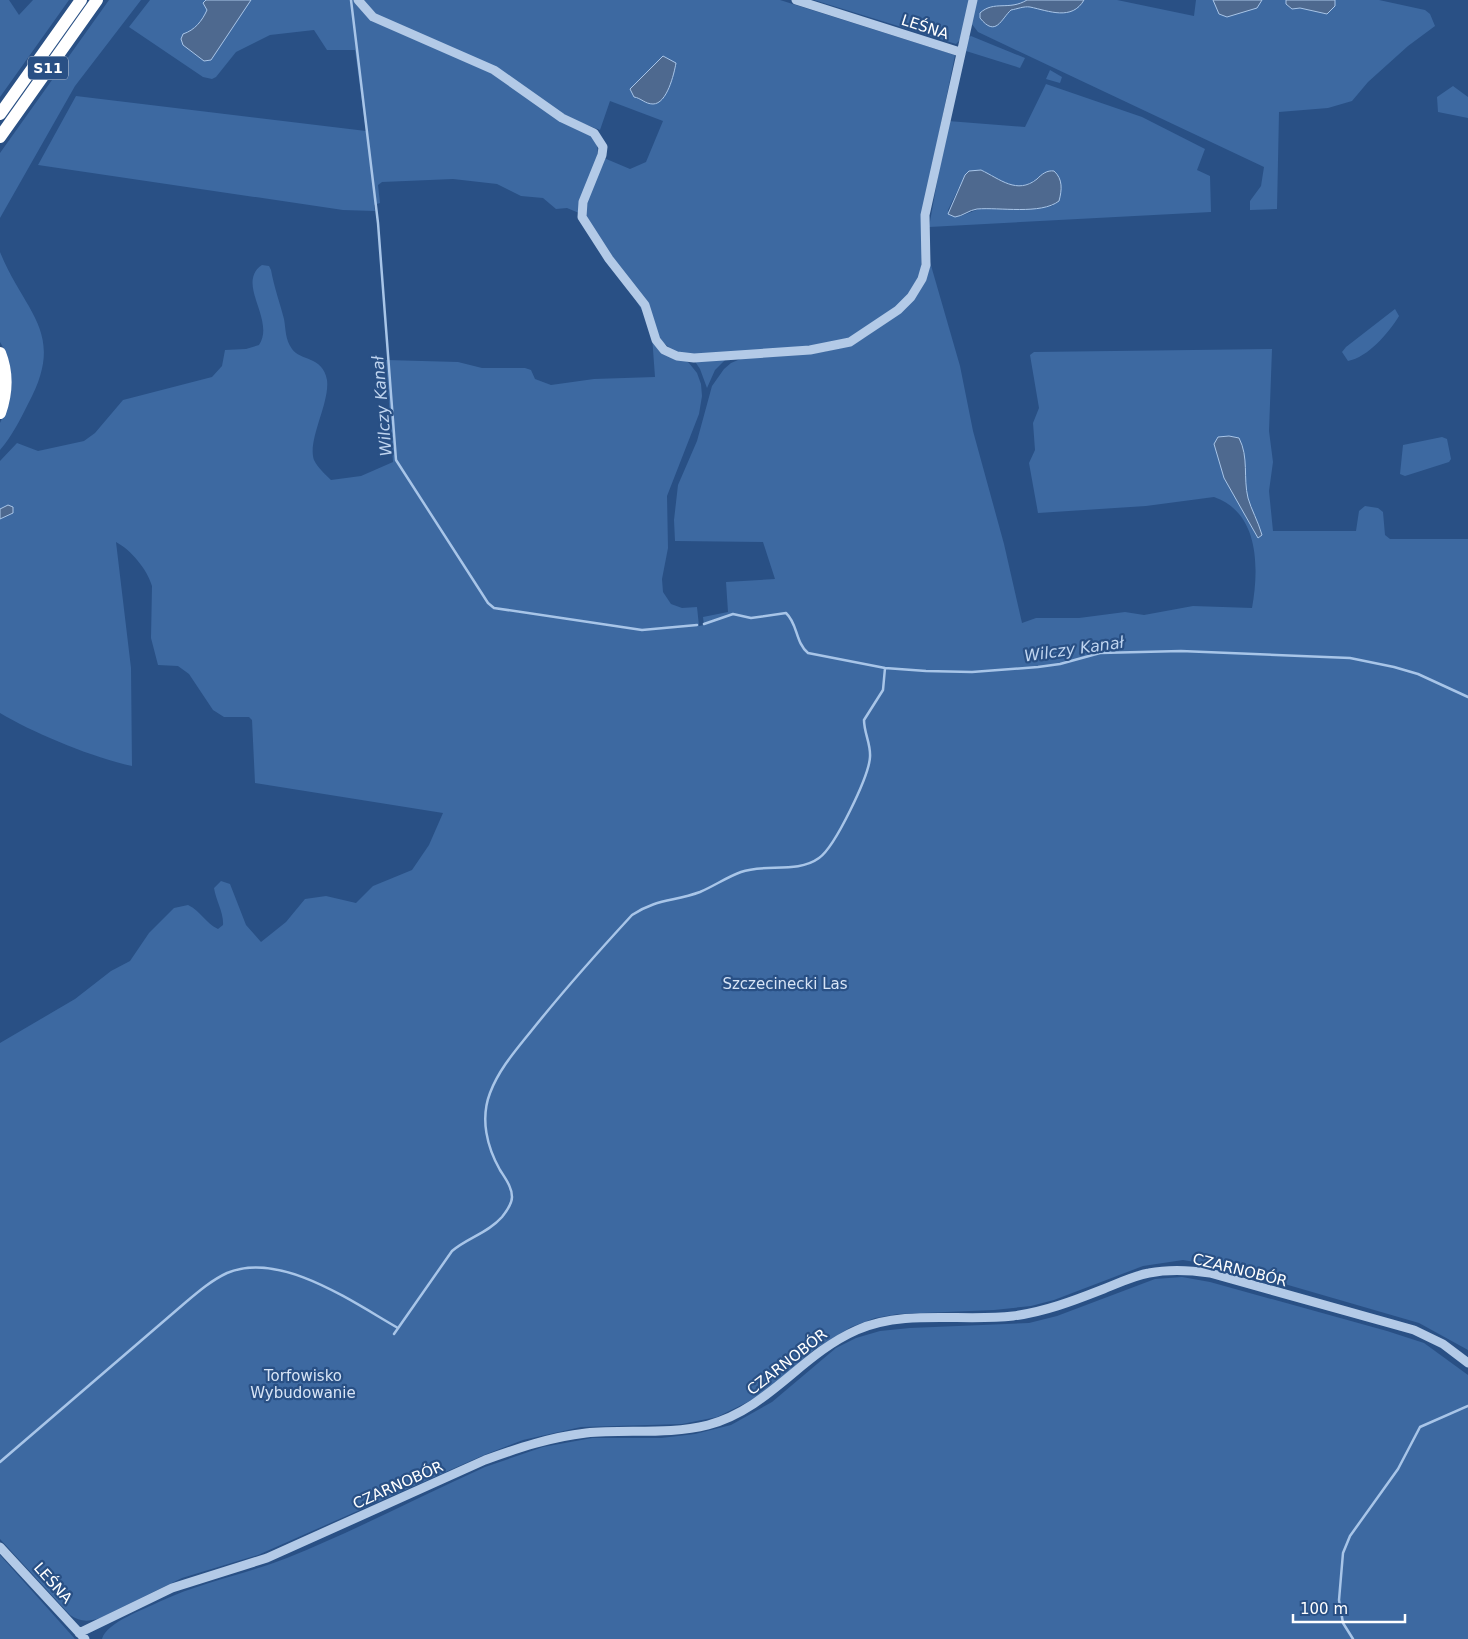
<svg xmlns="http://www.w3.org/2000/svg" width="1468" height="1639" font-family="'DejaVu Sans',sans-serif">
<rect width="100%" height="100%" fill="#295085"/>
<path fill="#3d69a1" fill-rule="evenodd" d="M0 0H9L19 15 33 0H69L0 97Z
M109 0H141L75 86 0 218V153Z
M150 0H355L366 15 495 74 593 137C607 155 586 193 579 213L567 208 556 209 543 198 521 196 497 184 453 179 382 182 378 185 380 203 374 205 375 211 343 210 38 165 76 96 366 131 355 50H327L314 30 270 35 236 52 216 77 212 79 203 77 129 27Z
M362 0H780L955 55 924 207 921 271 920 276 902 304 852 337 825 345 689 355 675 352 660 340 586 218 585 207 604 158 630 169 646 162 663 121 610 101 600 130 561 115 524 86 375 14Z
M814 0H970L960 40 956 44Z
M977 0H1117L1194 16 1196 0H1286V4L1292 9 1300 8 1327 14 1335 6V0H1379L1425 10 1430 14 1435 26 1408 46 1368 82 1352 101 1328 108 1279 112 1277 209 1250 210V201L1261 186 1264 167 978 32 971 23Z
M971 36 1025 58 1020 68 966 51 968 38Z
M1050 70 1062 77 1060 83 1046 79Z
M1046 84 1142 117 1205 149 1197 170 1210 176 1211 212 929 227 948 121 1025 127ZM981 170C1007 183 1016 196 1043 174L1053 206 1029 208 979 209 961 216 950 215 948 210 965 175 969 171Z
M1453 86 1468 97V118L1438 112 1437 97Z
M0 252C25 314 67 332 28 404 20 420 12 436 0 450V423L7 407 4 349 0 342Z
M930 262 960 366 973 431 1004 544 1022 623 1036 618H1079L1125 612 1144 615 1193 606 1252 608C1259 569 1260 513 1214 497L1146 506 1038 513 1029 463 1035 450 1033 423 1039 408 1030 355 1034 352 1272 349 1269 431 1273 462 1269 491 1273 531H1356L1359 511 1365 506 1378 508 1383 512 1385 535 1390 539H1468V1350L1419 1323 1230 1268 1183 1260 1143 1266 1054 1300 1031 1306 994 1310 898 1314 875 1318 851 1327 815 1349 762 1395 717 1417 682 1424 581 1427 523 1440 484 1455 258 1555 182 1578 100 1618C88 1622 80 1622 70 1615L0 1539V1043L75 999 111 971 130 961 149 933 174 908 188 905C201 911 205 923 218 929L223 925C224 913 216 901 214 888L221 881 230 884 246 925 261 942 286 922 305 899 326 896 356 903 373 886 412 870 429 845 443 813 255 783 252 720 249 717H224L213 710 189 674 178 666 158 665 151 638 152 586C147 569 131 550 116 542L131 668 132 766C94 758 33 733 0 713V461L17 443 38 451 84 441 95 433 123 400 212 377 222 366 225 350 246 349 259 345C276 320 235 283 262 265L269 266 271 270C274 287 280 303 284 319 286 330 285 339 292 349 300 361 323 356 327 380 330 403 307 440 314 460 318 468 325 474 331 480L361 476 393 462 386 360 458 362 482 368H525L531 370 535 379 551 385 594 379 655 377 652 336 689 363 697 373 701 384 702 396 699 414 667 496 668 548 662 579 663 592 671 604 682 608 697 607 699 626 704 625 703 617 728 612 726 582 775 579 763 542 675 541 674 520 678 485 697 441 712 386 724 369 731 363 745 357 823 352 851 345 867 336 905 309 915 296Z
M1395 309 1399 316C1388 334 1368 357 1348 361L1342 352 1346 347Z
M728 357 715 370 707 388 700 369 694 360Z
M1442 437 1447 439 1451 459 1449 462 1405 476 1400 474 1403 445Z
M1182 1277 1210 1282 1387 1331 1424 1343 1468 1375V1639H102C107 1622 145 1609 161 1601 202 1582 246 1574 287 1558 354 1531 419 1497 485 1467L543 1447 592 1438H661L695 1434 731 1425 772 1402 836 1348 856 1338 880 1331 910 1328 1029 1323 1057 1316 1155 1279Z
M0 1555 75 1639H0Z"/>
<path fill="#4e698f" stroke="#a8c5e8" d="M206 0H251L211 60 204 61 183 45 181 39 183 34C195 30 202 21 207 10L203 3Z
M1027 0H1084C1072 21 1049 11 1030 7 1024 6 1017 9 1011 10 1001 19 996 38 980 18V13C994 0 1009 11 1027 0Z
M1213 0H1262L1257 8 1227 17 1219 14Z
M1286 0H1335V6L1327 14 1300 8 1292 9 1286 4Z
M663 56 676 63C674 74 667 104 653 104 645 104 641 98 634 97L630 89Z
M981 170C1000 179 1017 195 1037 179 1042 174 1047 170 1054 171 1063 179 1062 190 1059 201 1041 215 999 207 977 209 969 210 963 216 955 217L948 214 965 175 969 171Z
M1229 436 1239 438C1249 457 1243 478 1248 498 1251 509 1258 521 1262 535L1258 538 1224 478 1214 444 1218 437Z
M8 505 13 507V513L0 519V509Z"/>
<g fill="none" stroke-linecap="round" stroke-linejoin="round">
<path stroke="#a8c5e8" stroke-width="2.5" d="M351 0 378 223 396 460 488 603 494 608 642 630 697 625
M704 624 733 614 751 618 786 613C798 624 795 642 808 653L885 668 926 671 972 672 1038 667 1060 664 1100 653 1181 651 1350 658 1394 667 1418 674 1468 697
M394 1334 452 1251C467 1238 488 1233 502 1217 506 1212 512 1204 512 1197 512 1187 505 1178 500 1170 487 1147 480 1119 490 1093 499 1069 516 1050 532 1030 564 990 597 953 632 915 658 898 673 902 700 892 714 886 727 877 741 872 765 863 797 874 819 858 835 847 869 776 870 757 871 744 864 733 864 720L883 690 885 668
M0 1462 186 1302C199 1291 212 1280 227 1273 280 1250 354 1303 398 1328
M1353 1639 1343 1623 1339 1600 1343 1553 1350 1536 1398 1469 1420 1427 1468 1406"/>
<path stroke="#b3cae7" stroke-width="9" d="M358 0 373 17 494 70 562 118 594 133 603 147 602 155 583 202 582 217 609 259 645 305 656 340 664 350 677 356 694 358 810 350 850 342 898 310 911 297 922 279 926 265 925 215 973 0
M796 0 960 52
M0 1547 85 1639
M79 1633 172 1588 267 1558 485 1460C518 1448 551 1437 586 1433 626 1429 669 1435 708 1425 770 1408 800 1355 857 1330 904 1309 963 1322 1013 1316 1044 1312 1073 1301 1101 1290 1117 1284 1132 1276 1149 1273 1169 1269 1189 1270 1210 1273L1414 1330 1443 1344 1468 1363"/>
<path stroke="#fff" stroke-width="12" d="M0 114 81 0
M0 137 97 0
M0 353C8 373 7 393 0 413"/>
</g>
<g text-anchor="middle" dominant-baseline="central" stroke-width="4.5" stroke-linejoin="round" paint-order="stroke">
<rect fill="#295085" stroke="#bfcada" stroke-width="1" x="28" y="56.5" width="40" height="23" rx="4"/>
<g font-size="14" font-weight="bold" fill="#fff">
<text x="48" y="68">S11</text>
</g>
<g font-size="15" fill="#fff" stroke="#295085">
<text transform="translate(925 27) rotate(18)">LEŚNA</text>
<text transform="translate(1240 1270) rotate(14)">CZARNOBÓR</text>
<text transform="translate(787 1362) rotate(-38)">CZARNOBÓR</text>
<text transform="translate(398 1485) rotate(-24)">CZARNOBÓR</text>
<text transform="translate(53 1583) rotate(48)">LEŚNA</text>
</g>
<g font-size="15" fill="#d7e4f6" stroke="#295085">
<text x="785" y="984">Szczecinecki Las</text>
<text x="303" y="1376">Torfowisko<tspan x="303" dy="17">Wybudowanie</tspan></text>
</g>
<g font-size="16" font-style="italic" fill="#bfd4ef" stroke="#295085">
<text transform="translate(382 406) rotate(-95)">Wilczy Kanał</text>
<text transform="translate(1074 649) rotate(-8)">Wilczy Kanał</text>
</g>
</g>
<path d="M1293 1614v8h112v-8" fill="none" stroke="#ffffff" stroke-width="2.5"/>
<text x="1300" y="1614" font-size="15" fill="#ffffff" stroke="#295085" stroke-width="4" paint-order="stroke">100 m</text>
</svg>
